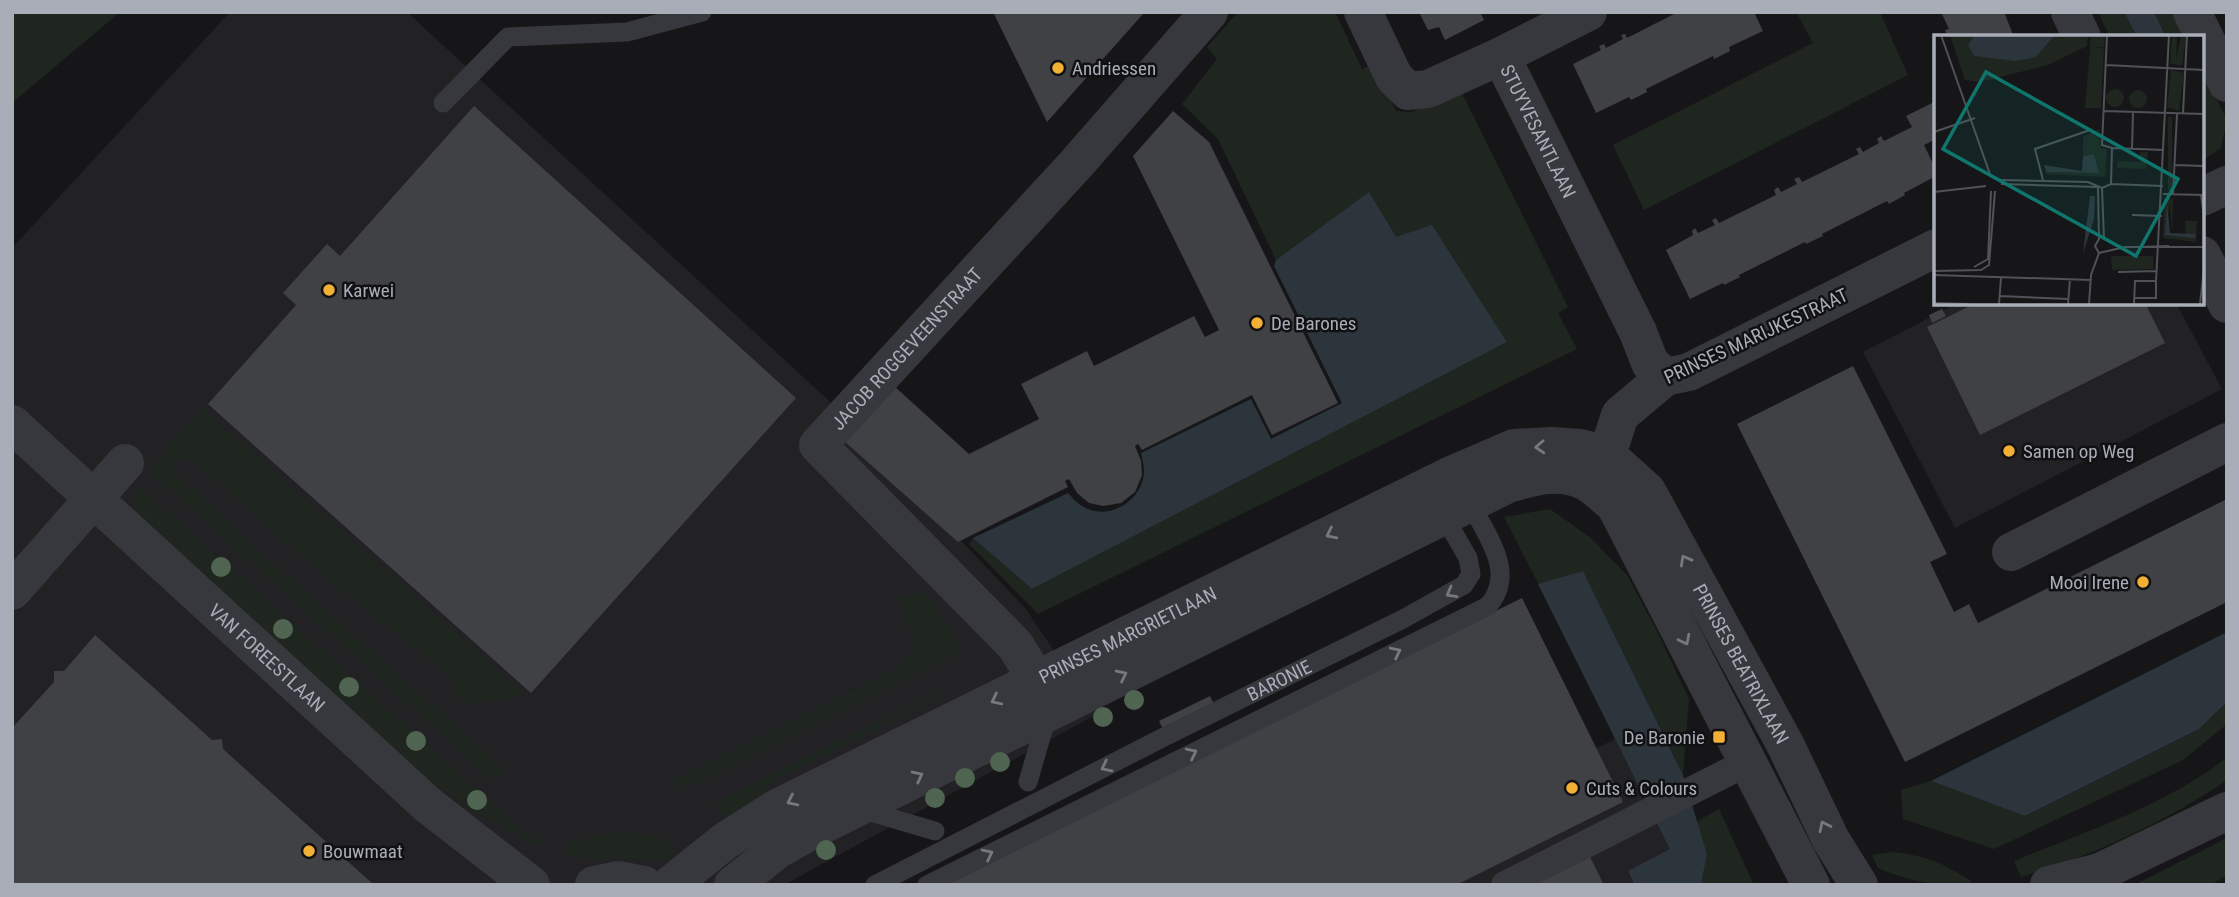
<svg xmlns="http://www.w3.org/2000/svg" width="2239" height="897" font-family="'Roboto Condensed',sans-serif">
<rect width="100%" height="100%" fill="#161618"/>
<path fill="#222225" d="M230 12H407L826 398 1025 608 1097 714 784 885H12V248Z
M1958 303H2176L2222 389 1955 528 1863 352Z
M1631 731 1699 862 1678 885H1322Z"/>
<path fill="#1e261f" d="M12 12H120L12 103Z
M1238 12H1335L1362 69 1373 64 1396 111 1412 112 1459 87 1568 307 1558 313 1577 349 1038 614 969 544 973 538 1032 589 1507 342 1432 226 1396 238 1369 193 1276 260 1218 139 1182 104 1217 59 1207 47Z
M1796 12H1880L1908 75 1644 210 1613 145 1813 43Z
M2098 12H2124L2137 37H2110Z
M2154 12H2174L2186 37H2166Z
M2202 70 2227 120 2221 148 2202 161Z
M203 409 526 695 467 705 451 690 453 682 451 676 339 589 196 463 187 457C180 458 176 460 173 467L176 473 224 520 505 770 494 782 148 470Z
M136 484 525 832 541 842 537 846 481 815 421 775 137 517C131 505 132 496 136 484Z
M1550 509 1591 538 1627 575 1658 633 1689 699 1683 775 1583 571 1560 578 1541 589 1504 517Z
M918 592 929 597 963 651 678 792 673 780 904 665 914 645 900 599Z
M944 690 946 695 771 781 764 797 728 823 715 802Z
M2227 702V724L2183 760 1994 849 1903 819 1901 790 1931 781 2025 816 2199 729Z
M2227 757V780C2167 821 2090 857 2021 877L2014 861C2083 833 2169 804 2227 757Z
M1719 809 1754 885H1701L1707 854 1696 822Z
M621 832 639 833 672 841 673 856C655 863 641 858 622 858 602 858 585 860 565 854L564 843 606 833Z
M2227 838V875L2210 885H2134Z
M1890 852C1926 855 1941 862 1971 881L1969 885C1933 885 1911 882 1878 868L1872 855Z"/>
<path fill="#2c353c" d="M2124 12H2154L2166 37H2137Z
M1369 192 1396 237 1432 225 1507 342 1032 589 973 538 1068 493C1075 501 1083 509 1095 511 1119 516 1145 494 1144 470 1144 465 1142 458 1141 453L1251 399 1271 439 1342 403 1274 266 1276 260Z
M1583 571 1683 775 1707 854 1701 885H1635L1628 871 1670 849 1538 584Z
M2227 632V702L2199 729 2025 816 1931 781Z"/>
<path fill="#404145" d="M993 12H1142L1143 14 1047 122Z
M1419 12H1480L1484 20 1445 40 1439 27 1428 30Z
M1678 12H1754L1763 31 1729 47 1730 51 1714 59 1713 56 1646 89 1647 92 1631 100 1629 97 1596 113 1573 64 1601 50 1599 46 1604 44 1606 48 1623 39 1621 35 1625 34 1627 38Z
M1941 12H2004L2014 37H1953L1951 33 1947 35 1945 30 1949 29Z
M1936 101V139L1924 145 1936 170V176L1904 193 1905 195 1889 204 1887 201 1822 234 1823 236 1806 244 1805 242 1739 275 1740 277 1724 285 1723 283 1690 299 1666 250 1693 235 1692 231 1695 228 1698 233 1715 225 1712 220 1716 218 1719 223 1776 195 1774 190 1778 187 1781 192 1797 184 1794 179 1799 177 1802 182 1859 154 1856 149 1860 147 1863 152 1879 143 1877 139 1881 136 1884 141 1912 127 1906 116Z
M474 106 796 398 531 693 208 404 296 305 283 293 327 244 340 256Z
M1173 111 1209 142 1338 403 1272 435 1252 395 1142 450 1138 444 1135 446 1141 461 1142 475 1135 492 1121 503 1103 506 1089 503 1077 493 1069 479 1065 481 1068 487 958 542 844 441 894 386 969 454 1039 419 1021 384 1087 351 1094 366 1194 316 1205 337 1219 330 1133 156Z
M1976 303H2145L2165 343 1980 435 1927 327Z
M1942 309 1946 316 1932 323 1929 315Z
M1853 366 1947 554 1930 562 1954 612 1969 604 1978 623 2227 499V602L1905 762 1737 424Z
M1522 598 1623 802 1456 885H941Z
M95 635 212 740 222 739 223 749 374 885H12V728L54 682V671H64Z
M1210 696 1220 717 1169 741 1159 721Z
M1585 847 1604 885H1519Z"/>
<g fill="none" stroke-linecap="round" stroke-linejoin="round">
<g stroke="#37383d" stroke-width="19">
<path d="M443 103 508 37 627 32 702 12"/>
<path d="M1028 782 1048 713"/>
<path d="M860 809 935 831"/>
<path id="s1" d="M875 885 1166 736 1403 619 1464 585 1471 574 1468 558 1444 516"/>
<path d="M927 885 1488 606C1517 573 1487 536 1470 503"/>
</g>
<path stroke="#37383d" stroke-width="28" d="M1505 885 1748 762"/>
<g stroke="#37383d" stroke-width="38">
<path id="s2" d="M1363 12 1394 77 1408 91 1428 89 1501 56 1638 332 1650 363 1665 377"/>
<path d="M2070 12 2082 37"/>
<path d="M2192 12 2227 83"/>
<path d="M1501 56 1588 12"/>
<path d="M2202 197 2227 185"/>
<path d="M2202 255 2227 304"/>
<path id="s3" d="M12 424 428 805 531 885"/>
<path d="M1607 455 1620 415 1665 377 1689 372 1936 248"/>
<path d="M2011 552 2227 442"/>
<path d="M12 591 125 463"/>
<path id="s4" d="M1037 680 1015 645 818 445 1077 163 1209 12"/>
<path d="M594 885 618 880 644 885"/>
<path id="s5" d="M670 885 725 841 777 808 1449 476 1514 448 1552 446 1580 448 1607 455 1647 491 1785 744 1831 840 1859 885"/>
<path d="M733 885 777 850 814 829 1508 484C1533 477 1558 469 1584 481 1595 486 1605 497 1615 505L1811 885"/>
<path d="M2049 885 2100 872"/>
<path d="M2084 885 2100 872 2227 811"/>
</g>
</g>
<g fill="#506452">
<circle cx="221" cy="567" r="10"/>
<circle cx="283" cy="629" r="10"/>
<circle cx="349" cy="687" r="10"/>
<circle cx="1134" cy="700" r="10"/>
<circle cx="1103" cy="717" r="10"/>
<circle cx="416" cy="741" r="10"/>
<circle cx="1000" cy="762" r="10"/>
<circle cx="965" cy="778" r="10"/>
<circle cx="935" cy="798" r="10"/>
<circle cx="477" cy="800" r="10"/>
<circle cx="826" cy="850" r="10"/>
</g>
<defs><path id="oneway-chevron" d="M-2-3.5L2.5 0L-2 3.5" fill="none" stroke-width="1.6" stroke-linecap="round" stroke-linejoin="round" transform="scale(1.75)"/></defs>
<g stroke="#757881">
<use href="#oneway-chevron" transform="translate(1540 447) rotate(177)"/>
<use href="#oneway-chevron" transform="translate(1331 534) rotate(154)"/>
<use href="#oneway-chevron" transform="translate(1685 560) rotate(-119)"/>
<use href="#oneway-chevron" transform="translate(1451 593) rotate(151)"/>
<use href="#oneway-chevron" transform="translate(1685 640) rotate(63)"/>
<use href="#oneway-chevron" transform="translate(1396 652) rotate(-26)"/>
<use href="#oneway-chevron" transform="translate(1122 675) rotate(-26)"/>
<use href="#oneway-chevron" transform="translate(996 700) rotate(154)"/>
<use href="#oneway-chevron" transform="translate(1192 753) rotate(-26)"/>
<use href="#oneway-chevron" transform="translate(1106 767) rotate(153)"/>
<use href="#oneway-chevron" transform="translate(918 776) rotate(-27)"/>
<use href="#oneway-chevron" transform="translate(792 801) rotate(154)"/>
<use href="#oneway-chevron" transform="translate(1824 826) rotate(-116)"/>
<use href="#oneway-chevron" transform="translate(988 854) rotate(-26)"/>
</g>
<g fill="#f2b134" stroke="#111113" stroke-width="2.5">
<circle cx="1058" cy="68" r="7"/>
<circle cx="329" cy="290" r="7"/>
<circle cx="1257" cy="323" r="7"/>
<circle cx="2009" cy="451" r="7"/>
<circle cx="2143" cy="582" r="7"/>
<rect x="1712" y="730" width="14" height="14" rx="3.5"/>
<circle cx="1572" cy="788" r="7"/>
<circle cx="309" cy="851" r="7"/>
</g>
<g text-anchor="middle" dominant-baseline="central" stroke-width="5" stroke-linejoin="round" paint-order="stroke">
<g font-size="19" fill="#a8adb8" stroke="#111113" text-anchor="start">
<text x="1072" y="68">Andriessen</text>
<text x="343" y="290">Karwei</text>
<text x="1271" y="323">De Barones</text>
<text x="2023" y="451">Samen op Weg</text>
<text x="2129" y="582" text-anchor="end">Mooi Irene</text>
<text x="1705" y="737" text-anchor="end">De Baronie</text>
<text x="1586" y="788">Cuts &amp; Colours</text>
<text x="323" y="851">Bouwmaat</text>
</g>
<g font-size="19" fill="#a8adb8" stroke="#111113">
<text stroke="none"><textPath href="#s2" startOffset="276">STUYVESANTLAAN</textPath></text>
<text transform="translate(1756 336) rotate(-25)">PRINSES MARIJKESTRAAT</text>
<text stroke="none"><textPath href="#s4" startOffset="453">JACOB ROGGEVEENSTRAAT</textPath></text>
<text stroke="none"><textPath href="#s5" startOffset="523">PRINSES MARGRIETLAAN</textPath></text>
<text stroke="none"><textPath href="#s3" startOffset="346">VAN FOREESTLAAN</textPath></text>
<text stroke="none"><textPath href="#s5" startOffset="1297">PRINSES BEATRIXLAAN</textPath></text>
<text stroke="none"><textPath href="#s1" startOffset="453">BARONIE</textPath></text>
</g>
</g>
<g transform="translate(1934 35)">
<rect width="270" height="270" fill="#161618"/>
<path d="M16 0H154L153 11 114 30 46 47 31 45ZM157 0H171L170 12 159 13H170L167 73H151ZM238 0H243L242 26 247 0H252L248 31 236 28ZM237 35 250 38 245 76 233 72ZM172 63a9 9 0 1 1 18 0a9 9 0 1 1-18 0ZM195 64a9 9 0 1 1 18 0a9 9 0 1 1-18 0ZM238 81V154L234 156V82ZM165 94 167 113 173 114 171 142 112 139 110 130 113 137 165 138 160 119 149 120V102ZM206 117H214L212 134 183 133 184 126 206 127ZM230 163 239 164 238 199 236 168 231 200 261 199H252L251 186H263L262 207 229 203ZM177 221H219V234L178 235Z" fill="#1e261f"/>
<path d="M41 0H120V1L102 22 82 26 40 21 34 10ZM160 119 165 138 113 137 110 130 148 136 149 121ZM156 161H161L160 184 149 218ZM233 167 236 198 262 199 261 203 231 200Z" fill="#2c353c"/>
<path fill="none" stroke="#505258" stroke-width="2" d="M7 0 57 142M173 0 168 110 178 113 177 149M172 30 270 35M170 76 270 79M249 78 253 0M0 97 41 83M178 113 230 115M198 114 199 78M240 130 270 131M66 145 154 147 168 153M109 145 101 114 156 95M67 149 164 152 165 204 161 211 165 218M168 153 177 149 229 151M168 153 170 204M0 157 52 151M229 159 270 160M239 159 243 79M267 160 270 181M198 180 228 181M206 212 235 211M165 218 191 212H270M40 232 54 224 57 156M0 236 47 235 55 230 61 156M184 237 222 236M0 240 157 245M66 261 135 264M200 263H222V246M0 268 35 269M65 269 67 243M134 269 136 244M155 269 157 240 165 218M200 269 201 246H222L235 0M266 269 270 234"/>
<path fill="#0f766e" fill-opacity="0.15" stroke="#0f766e" stroke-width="3.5" d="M52 37 244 144 202 221 9 114Z"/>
<rect width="270" height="270" fill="none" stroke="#a8adb8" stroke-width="3.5"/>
</g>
<rect width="2239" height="897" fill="none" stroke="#a8adb8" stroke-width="28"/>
</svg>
